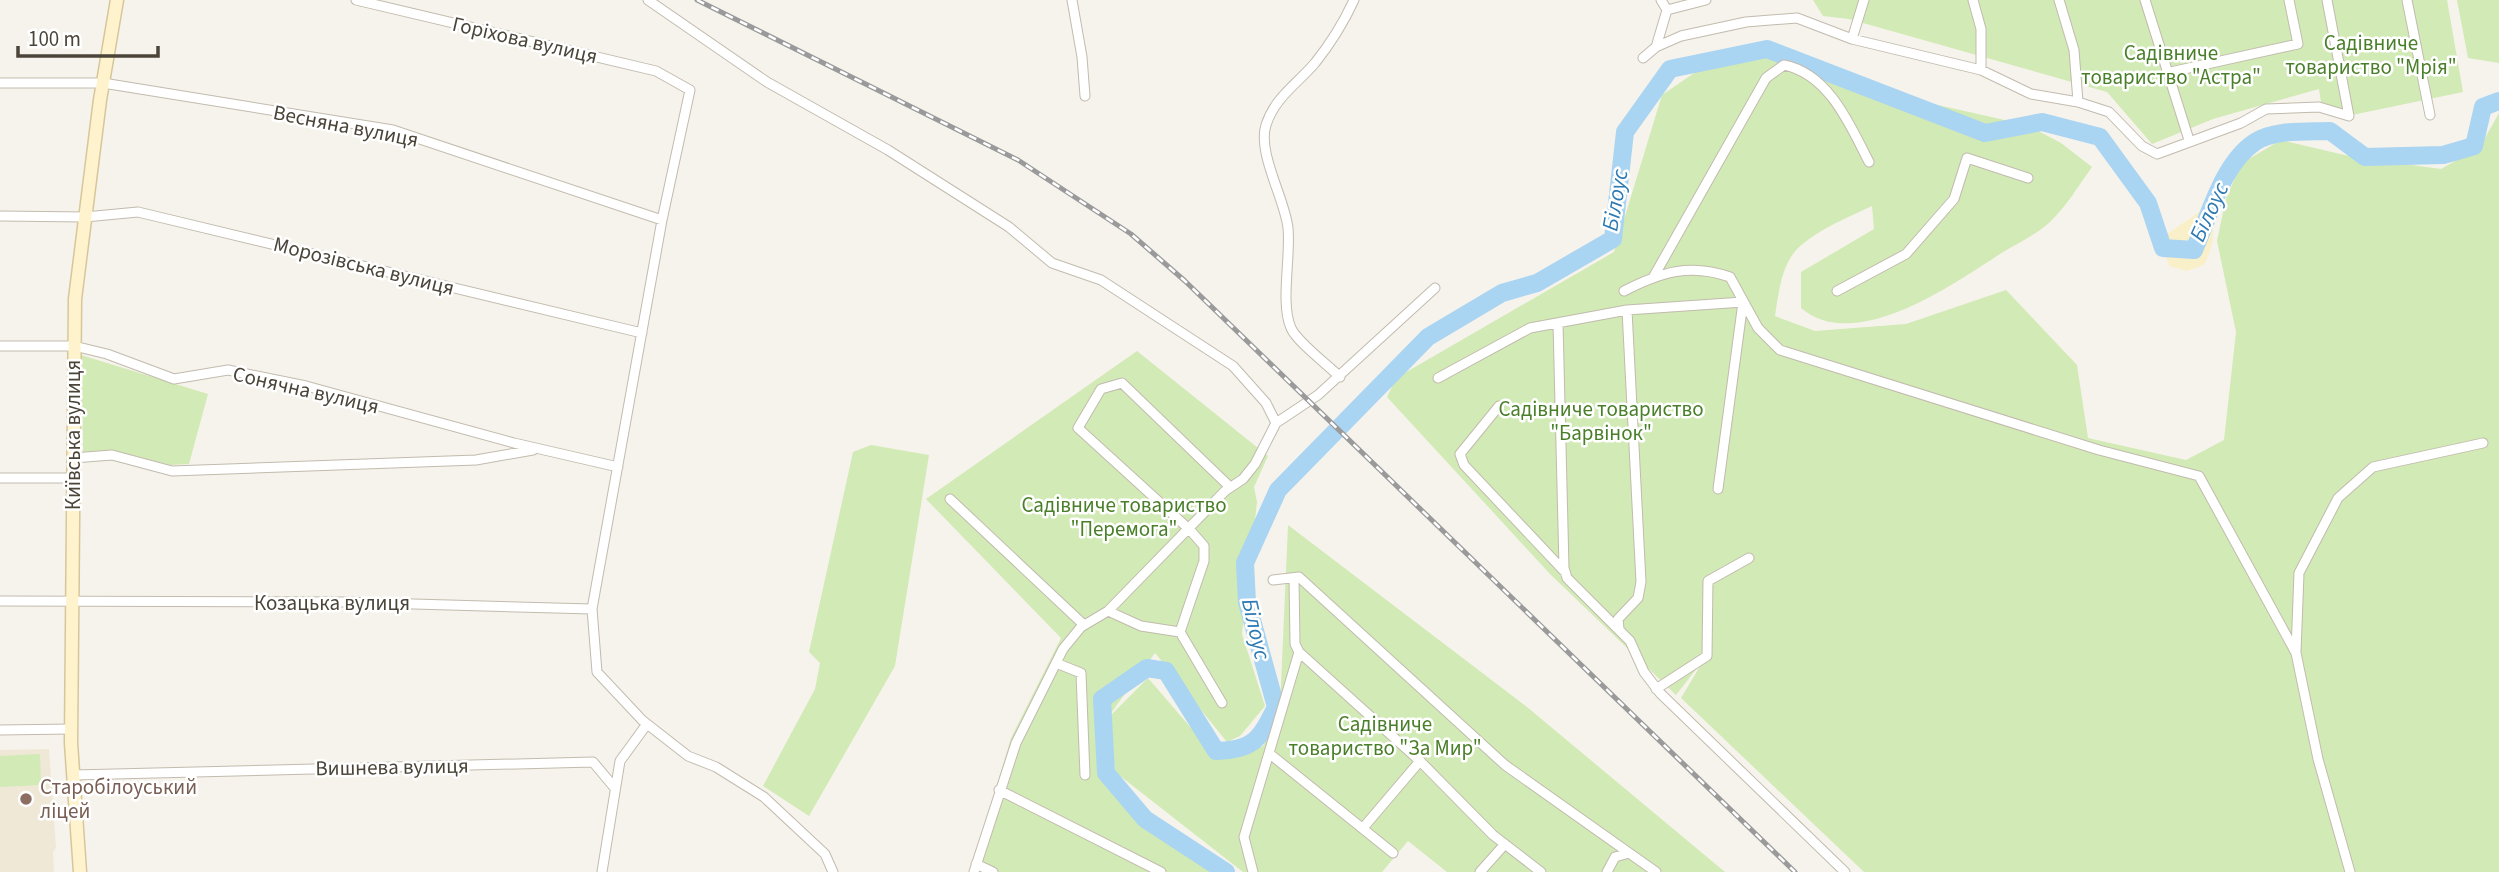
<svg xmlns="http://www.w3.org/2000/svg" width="2499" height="872" font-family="'Source Sans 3',sans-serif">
<rect width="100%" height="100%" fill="#f6f3ec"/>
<path fill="#efe8d6" d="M49 749 56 848 53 852 54 872H0V750Z"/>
<path fill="#d2eab5" d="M1813 0H2447L2463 92 2352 115 2321 102 2319 89 2213 119 2152 144 2107 92 1849 19 1823 16Z
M2457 0H2499V63L2468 58Z
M1767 52 1784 65 1813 77 2027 125 2061 143 2092 167C2079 185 2066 207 2050 222 2036 235 2016 244 2000 254 1952 285 1855 354 1801 308V272L1874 229 1872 206C1849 217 1809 233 1793 254 1781 270 1778 296 1775 316L1815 331 1906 324 2006 290 2077 365 2088 438 2186 460 2224 440 2236 332 2217 241 2226 198 2242 163 2281 140 2353 157 2441 169 2480 147 2499 113V872H1864L1681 698 1705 658 1676 695 1550 574 1387 397 1396 378 1614 252 1662 95 1719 56Z
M1137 351 1268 456 1254 487 1257 502 1242 634 1265 706 1240 736 1227 742 1155 653 1100 728 1102 766 1113 792 1218 872H971L1011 738 1061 638 926 499Z
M81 355 208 394 189 464 170 465 114 451 83 452Z
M871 445 929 455 895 666 809 816 763 786 815 689 820 663 809 652 853 452Z
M1288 525 1527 707 1725 872H1447L1408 841 1382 872H1243L1115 772 1110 716 1148 678 1217 758 1263 746 1280 707Z
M40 754 41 785 0 787V756Z"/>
<path fill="#f9efc9" d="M2202 210C2219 228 2214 244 2204 265L2187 271 2169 266 2160 239Z"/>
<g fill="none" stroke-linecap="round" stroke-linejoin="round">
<path stroke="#a9d4f2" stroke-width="18" d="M1226 872 1145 819 1106 773 1102 699 1147 668 1166 671 1216 751C1254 750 1260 739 1276 707L1247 602 1245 563 1278 490 1428 337 1502 293 1537 283 1613 239 1625 132 1670 69 1767 49 1985 133 2042 122 2100 137 2148 203 2163 248 2194 250C2210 215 2222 164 2255 142 2274 129 2308 132 2330 131L2365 157 2443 155 2474 146 2483 107 2499 101"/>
<g stroke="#c2bbae" stroke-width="11">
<path id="street" d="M356 0 656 71 690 90 662 220 592 609 597 672 642 720 688 756 716 767 764 797 825 854 833 872
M648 0 767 82 888 150 1009 227 1052 263 1101 280 1233 366 1266 403 1276 423
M1072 0 1082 57 1085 96
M1661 0 1667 10
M1973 0 1981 29V70
M2059 0 2074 50 2078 102
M2145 0 2189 140
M2407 0 2430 115
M1852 39 1864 0
M1656 47 1667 10 1706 0
M1643 58 1656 47 1681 36 1746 22 1797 18 1852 39 1981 70 2031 94 2078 102 2109 112 2142 146 2157 154 2241 123 2266 109 2319 107 2349 116 2327 0
M2166 73 2298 44 2289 0
M0 83H103L393 130 662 220
M0 216 85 217 138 212 642 333
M1654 276 1766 78 1784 65C1829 74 1850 125 1869 162
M1624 291C1661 272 1690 263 1730 277L1758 328 1780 350 2099 450 2199 476 2296 653 2318 759 2350 872
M1837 291 1906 254 1954 199 1967 158 2028 178
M1558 323 1564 568 1567 578 1630 641 1644 672 1660 693 1845 872
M0 346H74L107 354 174 379 228 370 306 386 514 443 618 467
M1340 377C1328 365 1297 342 1291 328 1280 304 1291 256 1288 228 1285 199 1257 153 1266 125 1275 97 1297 84 1315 63 1331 43 1343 24 1354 0
M1438 378 1530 328 1627 310 1743 302
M1499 406 1460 454 1464 465 1564 571
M73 458 112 455 172 471 476 460 533 450
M0 478H73
M1718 489 1743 302
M950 499 1084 625
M1294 578 1295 644 1299 652 1420 761 1493 835 1541 872
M1273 580 1299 577 1505 765 1656 872
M0 601 344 602 592 609
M1108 611 1141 626 1180 632
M1619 629 1618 619 1638 598 1641 582 1627 310
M2296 652 2299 573 2338 498 2373 467 2483 443
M1056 663 1081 673 1085 775
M1656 689 1707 656 1708 581 1749 558
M1222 703 1180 632 1204 561V546L1190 530 1078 428 1101 389 1122 383 1230 487
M0 730 72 729
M1270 754 1393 853
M74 775 593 762 614 787
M999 790 1161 872
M1363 828 1420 761
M976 864 993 872
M602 872 620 761 647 724
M974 872 1016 743 1063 649 1081 627 1108 611 1225 491 1243 479 1255 464 1276 423 1318 395 1435 288
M1253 872 1244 837 1299 652
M1480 872 1505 844
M1607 872 1615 857 1629 853"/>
</g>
<g stroke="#d6c79b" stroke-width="15">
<path id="secondary" d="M80 872 71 743 75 299 100 100 117 0"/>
</g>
<use href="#street" stroke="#fff" stroke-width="9"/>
<use href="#secondary" stroke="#fff3cd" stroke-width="12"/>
<g stroke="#9a9a9a" stroke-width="5">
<path id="rail" d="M697 0 1018 160 1131 234 1185 281 1795 872"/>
</g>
<use href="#rail" stroke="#fff" stroke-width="2.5" stroke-dasharray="8" stroke-linecap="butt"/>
</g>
<circle fill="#8d6e63" stroke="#fff" stroke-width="2.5" cx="26" cy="799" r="7"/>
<g text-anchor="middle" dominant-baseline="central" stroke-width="5" stroke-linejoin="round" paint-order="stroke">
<g font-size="21" fill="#4b4439" stroke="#fff">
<text transform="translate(525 40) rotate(13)">Горіхова вулиця</text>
<text transform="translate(346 126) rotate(11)">Весняна вулиця</text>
<text transform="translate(364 266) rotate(14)">Морозівська вулиця</text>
<text transform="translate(306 390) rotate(13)">Сонячна вулиця</text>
<text transform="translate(73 435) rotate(-90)">Київська вулиця</text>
<text x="332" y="603">Козацька вулиця</text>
<text transform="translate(392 767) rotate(-1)">Вишнева вулиця</text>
</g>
<g font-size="21" fill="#4a7f2a" stroke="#fff">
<text x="2371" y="43">Садівниче<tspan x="2371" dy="24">товариство "Мрія"</tspan></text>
<text x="2171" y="53">Садівниче<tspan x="2171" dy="24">товариство "Астра"</tspan></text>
<text x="1601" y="409">Садівниче товариство<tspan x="1601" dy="24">"Барвінок"</tspan></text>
<text x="1124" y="505">Садівниче товариство<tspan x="1124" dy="24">"Перемога"</tspan></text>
<text x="1385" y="724">Садівниче<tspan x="1385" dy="24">товариство "За Мир"</tspan></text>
</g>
<g font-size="21" fill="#785e54" stroke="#fff" text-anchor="start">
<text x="40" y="787">Старобілоуський<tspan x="40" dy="24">ліцей</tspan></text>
</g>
<g font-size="23" font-style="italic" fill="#2e7ab2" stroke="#fff">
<text transform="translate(1615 200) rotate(-80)">Білоус</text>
<text transform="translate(2209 212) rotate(-65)">Білоус</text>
<text transform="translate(1256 629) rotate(77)">Білоус</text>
</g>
</g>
<path d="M18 46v10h140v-10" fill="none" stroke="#4b4439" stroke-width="3.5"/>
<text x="28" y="46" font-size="21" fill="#4b4439" stroke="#ffffff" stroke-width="5" paint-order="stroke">100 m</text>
</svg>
